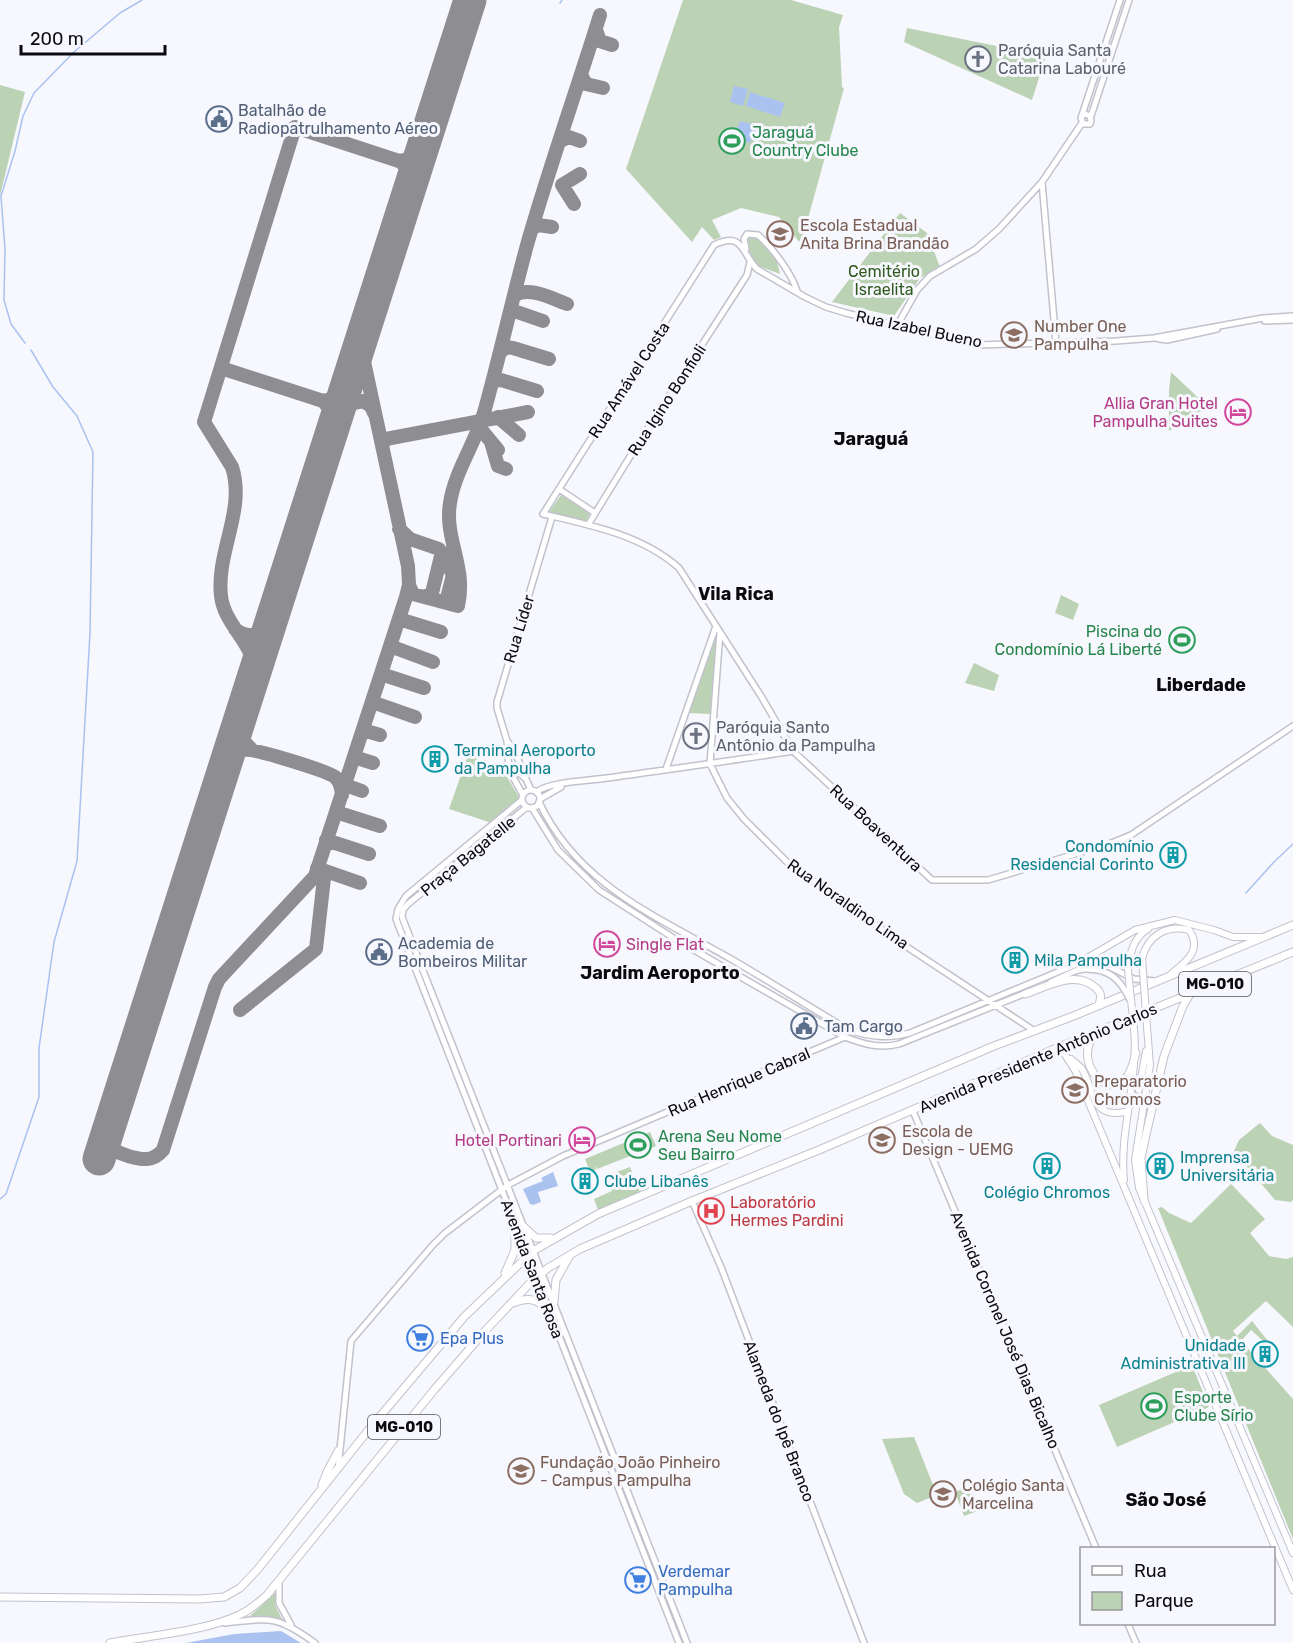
<svg xmlns="http://www.w3.org/2000/svg" width="1293" height="1643" font-family="Rubik,sans-serif">
<rect width="100%" height="100%" fill="#f7f7fe"/>
<path fill="#bcd2b5" d="M683 0H791L843 15 839 27 842 87 844 88 801 244 779 217 741 208 712 220 721 237 714 240 702 227 692 242 626 169Z
M907 28 1046 56 1032 100 904 42Z
M0 85 25 92 0 196Z
M900 213 927 233 940 267 920 278 894 316 832 302Z
M746 234C766 238 777 255 780 274L756 265 748 248Z
M1171 372 1208 407 1169 431V390Z
M561 495 590 513 586 522 549 512Z
M1061 595 1079 604 1073 620 1055 613Z
M717 634 711 714 688 713Z
M974 663 999 675 994 691 965 683Z
M468 755 501 767 519 797 518 804 495 824 449 809Z
M1260 1123 1272 1136 1293 1145V1200L1291 1202 1275 1200 1234 1151 1239 1140Z
M650 1132 656 1146 597 1169 595 1166 596 1170 590 1172 585 1159Z
M630 1167 640 1192 598 1210 594 1199 612 1191 606 1176Z
M1231 1184 1265 1219 1250 1233 1269 1256 1286 1259 1293 1257V1327L1266 1301 1233 1331 1237 1336 1252 1321 1272 1346 1273 1350 1251 1330 1241 1341 1293 1399V1539L1158 1208 1162 1207 1169 1213 1191 1223Z
M1192 1365 1209 1407 1117 1447 1099 1405Z
M914 1437 937 1495 917 1503 904 1494 882 1439Z
M968 1487 978 1511 964 1516 955 1492Z
M275 1593V1605L283 1621 266 1617 248 1618Z"/>
<path fill="#aac2f0" d="M734 86 748 89 743 106 730 102Z
M750 92 785 103 780 117 746 106Z
M740 121 762 127 760 134 754 132 750 143 733 138Z
M553 1172 558 1186 538 1192 541 1202 533 1205 530 1204 523 1189 543 1181 541 1178Z
M281 1631 301 1643H186L234 1634Z"/>
<g fill="none" stroke-linecap="round" stroke-linejoin="round">
<path stroke="#aac2f0" stroke-width="1.5" d="M560 3 562 0
M25 343 11 324 4 300 5 249 1 196 15 151 23 116 34 93 74 52 120 13 142 0
M1246 893 1274 862 1293 844
M0 1199 6 1194 39 1097V1048L54 942 77 861 90 633 93 452 77 416 53 387 31 350"/>
<path stroke="#8d8d92" stroke-width="14" d="M596 30 600 41 612 45
M581 75 586 84 603 88
M560 141 569 137 580 141
M399 161 413 158 423 149
M574 204 562 185 580 174
M532 229 538 225 552 227
M515 295C529 286 553 299 567 304
M511 312H517L543 321
M501 351 508 347 513 348 549 359
M221 368 323 401 331 410 334 424
M493 381 501 380 537 391
M323 401 339 397 346 387
M338 414 351 404 363 401 371 406 374 413
M498 417 519 435
M474 424 479 427 498 450
M491 442 498 466 506 469
M382 445 386 439 528 412
M399 529 410 539 439 549 453 575 447 598 443 602
M409 585 413 594 458 606C467 566 444 539 450 503 455 470 477 441 485 409 500 355 512 300 527 245 549 168 576 92 600 15
M425 597 432 593 442 552
M399 619 441 632
M235 629C248 639 261 636 270 623
M390 646 433 662
M255 671C253 643 224 624 221 596 216 552 246 510 232 467L204 422 295 127 399 161 407 167 412 183
M381 674 424 688
M372 702 415 717
M238 725 241 738 252 750
M363 730 380 735
M354 757 373 763
M227 759C232 756 238 751 244 750 254 748 327 771 335 777 341 782 341 788 342 795
M345 785 362 791
M336 812 380 826
M326 840 369 854
M317 868 360 883
M240 1010 316 949 324 878 315 876
M109 1127C108 1135 109 1144 115 1150 118 1153 124 1154 128 1156 142 1160 153 1162 163 1150L215 987 219 979 315 876 406 597 409 585 408 566 363 357 362 337"/>
<path stroke="#8d8d92" stroke-width="33" d="M99 1159 470 0"/>
<path stroke="#d4d4da" stroke-width="6" stroke-dasharray="6 3" stroke-linecap="butt" d="M1126 1110 1137 1099 1139 1090"/>
<g stroke="#c2c2cd" stroke-width="8">
<path id="secondary" d="M1082 116 1085 114 1090 116 1091 121 1090 124H1083L1081 118 1120 0
M1091 116 1129 0
M1042 182 1056 343
M746 249 744 239 747 234 758 235C772 247 792 274 797 291
M1293 316 1263 318 1154 338 1116 341 977 345 846 313 826 307 805 297 757 269C741 253 744 231 714 245L543 514C590 525 642 535 679 568L761 696 793 751 932 880H988L1109 844 1131 835 1293 726
M1265 321 1293 320
M898 324 917 290 930 276 976 249 999 229 1042 182 1082 123
M1159 339 1167 340 1217 329
M559 489 595 513
M588 525 634 450 747 275 750 262
M720 632 710 764 727 798 744 819 788 863 907 947 1033 1030
M508 742 515 752 526 779
M508 763 526 779 531 790
M666 769 716 626
M522 799a9 9 0 1 1 18 0a9 9 0 1 1-18 0Z
M536 792C553 781 587 781 607 778 670 769 732 761 793 751
M523 795 509 770 507 741 497 708V702L552 517
M540 799 561 787
M522 800 406 896 398 909 396 919 679 1643
M539 802C578 885 656 916 731 959 771 982 809 1007 849 1030 871 1037 888 1039 910 1033L1077 964 1094 963 1108 966 1134 979 1155 981
M527 807 408 904 403 910 402 917 687 1643
M532 808 558 850 599 890 675 939 845 1037C863 1044 880 1049 899 1044L1026 993
M1051 982 1075 971 1083 969
M913 1111 1096 1548
M692 1201 721 1267 864 1643
M338 1469 351 1341 432 1246 445 1233 508 1185 563 1156 845 1037
M279 1581V1603L291 1625
M225 1623C270 1618 277 1615 315 1643
M1128 1624 1136 1643"/>
</g>
<g stroke="#c2c2cd" stroke-width="8">
<path id="primary" d="M1142 958C1148 936 1166 924 1189 930 1203 950 1186 962 1171 974
M1077 964 1135 930 1175 920 1214 930 1233 937H1261
M1128 970C1130 953 1133 938 1148 929
M1147 1027 1150 1065 1135 1160 1139 1188 1293 1553
M1052 1050 1064 1053 1076 1072 1293 1590
M1071 1059C1074 1062 1079 1065 1082 1069 1094 1089 1091 1119 1124 1112
M1139 1090 1146 1051
M1124 1180C1119 1130 1139 1079 1134 1029"/>
</g>
<g stroke="#c2c2cd" stroke-width="9">
<path id="highway" d="M1025 994C1047 987 1075 969 1096 988 1102 993 1101 997 1099 1005
M1095 1035C1073 1057 1104 1101 1125 1079 1132 1072 1133 1062 1136 1053
M1144 1200 1141 1158 1146 1135 1164 1056 1183 1006 1190 994
M524 1227 536 1238H550
M505 1273 515 1250V1221
M554 1302 556 1280 569 1257
M513 1303C528 1297 539 1298 548 1312
M322 1485 327 1472 338 1451
M0 1597 199 1599 224 1597 240 1588 258 1569 366 1433 464 1317 533 1251 598 1214 994 1046 1076 1015 1293 925
M110 1643C147 1636 208 1631 241 1614 250 1610 258 1603 267 1595L434 1390 485 1331 531 1282 548 1268 580 1249 692 1201 819 1150 1052 1050 1293 952"/>
</g>
<use href="#secondary" stroke="#fff" stroke-width="5"/>
<use href="#primary" stroke="#fff" stroke-width="6"/>
<use href="#highway" stroke="#fff" stroke-width="7"/>
<g stroke="#c2c2cd" stroke-width="8" stroke-linecap="butt">
<path id="secondary-bridge" d="M1083 969C1108 968 1120 978 1130 1000"/>
</g>
<g stroke="#c2c2cd" stroke-width="8" stroke-linecap="butt">
<path id="primary-bridge" d="M1142 958 1147 1027
M1128 970 1134 1029"/>
</g>
<use href="#secondary-bridge" stroke="#fff" stroke-width="5"/>
<use href="#primary-bridge" stroke="#fff" stroke-width="6"/>
</g>
<defs>
<g id="church-ring" transform="scale(1.35)"><circle r="9.5" fill="#f7f7fe" stroke="#6b7280" stroke-width="1.5"/><path d="M-1.2-6h2.4v3.5h3.3v2.4h-3.3V6h-2.4V-.1h-3.3v-2.4h3.3Z" fill="#6b7280"/></g>
<g id="civic-ring" transform="scale(1.35)"><circle r="9.5" fill="#f7f7fe" stroke="#5c6f8a" stroke-width="1.5"/><path d="M-.6-6.5H3V-4.5H.6V-3L4-1V1h2V6H-6V1h2V-1L-.6-3ZM-1.2 2.5V6h2.4V2.5Z" fill="#5c6f8a"/></g>
<g id="stadium-ring" transform="scale(1.35)"><circle r="9.5" fill="#f7f7fe" stroke="#2e9e5b" stroke-width="1.5"/><path d="M0-5a6.5 5 0 1 0 0 10a6.5 5 0 1 0 0-10ZM-3.5-1.8h7v3.6h-7Z" fill="#2e9e5b"/></g>
<g id="school-ring" transform="scale(1.35)"><circle r="9.5" fill="#f7f7fe" stroke="#8d6e63" stroke-width="1.5"/><path d="M0-5L7-2L0 1L-7-2ZM-4 1L0 2.5L4 1V4Q0 6-4 4Z" fill="#8d6e63"/></g>
<g id="hotel-ring" transform="scale(1.35)"><circle r="9.5" fill="#f7f7fe" stroke="#d1479c" stroke-width="1.5"/><path d="M-6-4.5h1.5V1H6V5H4.5V3h-9V5H-6ZM-4 0a1.8 1.8 0 1 1 3.6 0ZM.5 0V-2.5h3Q6-2.5 6 0Z" fill="#d1479c"/></g>
<g id="building-ring" transform="scale(1.35)"><circle r="9.5" fill="#f7f7fe" stroke="#0f9aa8" stroke-width="1.5"/><path d="M-4-6H4V6H1V3H-1V6H-4ZM-2.5-4.3h1.7v1.8h-1.7ZM.8-4.3h1.7v1.8H.8ZM-2.5-1h1.7V.8h-1.7ZM.8-1h1.7V.8H.8Z" fill="#0f9aa8"/></g>
<g id="university-ring" transform="scale(1.35)"><circle r="9.5" fill="#f7f7fe" stroke="#8d6e63" stroke-width="1.5"/><path d="M0-5L7-2L0 1L-7-2ZM-4 1L0 2.5L4 1V4Q0 6-4 4Z" fill="#8d6e63"/></g>
<g id="hospital-ring" transform="scale(1.35)"><circle r="9.5" fill="#f7f7fe" stroke="#e0444e" stroke-width="1.5"/><path d="M-5-5h3v3.5h4V-5h3V5h-3V1.5h-4V5h-3Z" fill="#e0444e"/></g>
<g id="supermarket-ring" transform="scale(1.35)"><circle r="9.5" fill="#f7f7fe" stroke="#3f7fe0" stroke-width="1.5"/><path d="M-6-5.5h2.5l.6 2H6L4.5 2H-2.5L-4.4-4H-6ZM-1.5 3.2a1.3 1.3 0 1 0 .1 0ZM3 3.2a1.3 1.3 0 1 0 .1 0Z" fill="#3f7fe0"/></g>
</defs>
<g fill-rule="evenodd">
<use href="#church-ring" x="978" y="59"/>
<use href="#civic-ring" x="219" y="119"/>
<use href="#stadium-ring" x="732" y="141"/>
<use href="#school-ring" x="780" y="234"/>
<use href="#school-ring" x="1014" y="335"/>
<use href="#hotel-ring" x="1238" y="412"/>
<use href="#stadium-ring" x="1182" y="640"/>
<use href="#church-ring" x="696" y="736"/>
<use href="#building-ring" x="435" y="759"/>
<use href="#building-ring" x="1173" y="855"/>
<use href="#hotel-ring" x="607" y="944"/>
<use href="#civic-ring" x="379" y="952"/>
<use href="#building-ring" x="1015" y="960"/>
<use href="#civic-ring" x="804" y="1026"/>
<use href="#school-ring" x="1075" y="1090"/>
<use href="#hotel-ring" x="582" y="1140"/>
<use href="#university-ring" x="882" y="1140"/>
<use href="#stadium-ring" x="638" y="1145"/>
<use href="#building-ring" x="1047" y="1166"/>
<use href="#building-ring" x="1160" y="1166"/>
<use href="#building-ring" x="585" y="1181"/>
<use href="#hospital-ring" x="711" y="1211"/>
<use href="#supermarket-ring" x="420" y="1338"/>
<use href="#building-ring" x="1265" y="1354"/>
<use href="#stadium-ring" x="1154" y="1406"/>
<use href="#university-ring" x="521" y="1471"/>
<use href="#school-ring" x="943" y="1494"/>
<use href="#supermarket-ring" x="638" y="1580"/>
</g>
<g text-anchor="middle" dominant-baseline="central" stroke-width="6" stroke-linejoin="round" paint-order="stroke">
<g fill="#f7f7fe" stroke="#525257" stroke-width="1.5">
<rect x="1179" y="972" width="72" height="24" rx="4.5"/>
<rect x="368" y="1415" width="72" height="24" rx="4.5"/>
</g>
<g font-size="15" font-weight="bold" fill="#0b0b0f">
<text x="1215" y="984">MG-010</text>
<text x="404" y="1427">MG-010</text>
</g>
<g font-size="16" fill="#5b616d" stroke="#f7f7fe" text-anchor="start">
<text x="998" y="50">Paróquia Santa<tspan x="998" dy="18">Catarina Labouré</tspan></text>
<text x="716" y="727">Paróquia Santo<tspan x="716" dy="18">Antônio da Pampulha</tspan></text>
</g>
<g font-size="16" fill="#4e5e75" stroke="#f7f7fe" text-anchor="start">
<text x="238" y="110">Batalhão de<tspan x="238" dy="18">Radiopatrulhamento Aéreo</tspan></text>
<text x="398" y="943">Academia de<tspan x="398" dy="18">Bombeiros Militar</tspan></text>
<text x="824" y="1026">Tam Cargo</text>
</g>
<g font-size="16" fill="#27864d" stroke="#f7f7fe" text-anchor="start">
<text x="752" y="132">Jaraguá<tspan x="752" dy="18">Country Clube</tspan></text>
<text x="1162" y="631" text-anchor="end">Piscina do<tspan x="1162" dy="18">Condomínio Lá Liberté</tspan></text>
<text x="658" y="1136">Arena Seu Nome<tspan x="658" dy="18">Seu Bairro</tspan></text>
<text x="1174" y="1397">Esporte<tspan x="1174" dy="18">Clube Sírio</tspan></text>
</g>
<g font-size="16" fill="#785e54" stroke="#f7f7fe" text-anchor="start">
<text x="800" y="225">Escola Estadual<tspan x="800" dy="18">Anita Brina Brandão</tspan></text>
<text x="1034" y="326">Number One<tspan x="1034" dy="18">Pampulha</tspan></text>
<text x="1094" y="1081">Preparatorio<tspan x="1094" dy="18">Chromos</tspan></text>
<text x="902" y="1131">Escola de<tspan x="902" dy="18">Design - UEMG</tspan></text>
<text x="540" y="1462">Fundação João Pinheiro<tspan x="540" dy="18">- Campus Pampulha</tspan></text>
<text x="962" y="1485">Colégio Santa<tspan x="962" dy="18">Marcelina</tspan></text>
</g>
<g font-size="16" fill="#30591e" stroke="#f7f7fe">
<text x="884" y="271">Cemitério<tspan x="884" dy="18">Israelita</tspan></text>
</g>
<g font-size="16" fill="#0b0b0f" stroke="#f7f7fe">
<text transform="translate(919 329) rotate(12)">Rua Izabel Bueno</text>
<text transform="translate(629 380) rotate(-57)">Rua Amável Costa</text>
<text transform="translate(667 400) rotate(-57)">Rua Igino Bonfioli</text>
<text transform="translate(519 629) rotate(-73)">Rua Líder</text>
<text transform="translate(876 828) rotate(43)">Rua Boaventura</text>
<text transform="translate(468 856) rotate(-39)">Praça Bagatelle</text>
<text transform="translate(848 904) rotate(35)">Rua Noraldino Lima</text>
<text transform="translate(1038 1058) rotate(-23)">Avenida Presidente Antônio Carlos</text>
<text transform="translate(739 1082) rotate(-23)">Rua Henrique Cabral</text>
<text transform="translate(532 1269) rotate(69)">Avenida Santa Rosa</text>
<text transform="translate(1005 1330) rotate(67)">Avenida Coronel José Dias Bicalho</text>
<text transform="translate(779 1421) rotate(69)">Alameda do Ipê Branco</text>
</g>
<g font-size="16" fill="#b23c85" stroke="#f7f7fe" text-anchor="end">
<text x="1218" y="403">Allia Gran Hotel<tspan x="1218" dy="18">Pampulha Suites</tspan></text>
<text x="626" y="944" text-anchor="start">Single Flat</text>
<text x="562" y="1140">Hotel Portinari</text>
</g>
<g font-size="16" fill="#0d838f" stroke="#f7f7fe" text-anchor="start">
<text x="454" y="750">Terminal Aeroporto<tspan x="454" dy="18">da Pampulha</tspan></text>
<text x="1154" y="846" text-anchor="end">Condomínio<tspan x="1154" dy="18">Residencial Corinto</tspan></text>
<text x="1034" y="960">Mila Pampulha</text>
<text x="1180" y="1157">Imprensa<tspan x="1180" dy="18">Universitária</tspan></text>
<text x="604" y="1181">Clube Libanês</text>
<text x="1047" y="1192" text-anchor="middle">Colégio Chromos</text>
<text x="1246" y="1345" text-anchor="end">Unidade<tspan x="1246" dy="18">Administrativa III</tspan></text>
</g>
<g font-size="16" fill="#be3a42" stroke="#f7f7fe" text-anchor="start">
<text x="730" y="1202">Laboratório<tspan x="730" dy="18">Hermes Pardini</tspan></text>
</g>
<g font-size="16" fill="#366cbe" stroke="#f7f7fe" text-anchor="start">
<text x="440" y="1338">Epa Plus</text>
<text x="658" y="1571">Verdemar<tspan x="658" dy="18">Pampulha</tspan></text>
</g>
<g font-size="18" font-weight="bold" fill="#0b0b0f" stroke="#f7f7fe">
<text x="871" y="439">Jaraguá</text>
<text x="736" y="594">Vila Rica</text>
<text x="1201" y="685">Liberdade</text>
<text x="660" y="973">Jardim Aeroporto</text>
<text x="1166" y="1500">São José</text>
</g>
</g>
<rect x="1080" y="1547" width="195" height="78" fill="#f7f7fe" stroke="#99999e" stroke-width="1.5"/>
<rect x="1092" y="1566" width="30" height="9" fill="#ffffff" stroke="#99999e" stroke-width="1.5"/>
<text x="1134" y="1577" font-size="18" fill="#0b0b0f">Rua</text>
<rect x="1092" y="1592" width="30" height="18" fill="#bcd2b5" stroke="#99999e" stroke-width="1.5"/>
<text x="1134" y="1607" font-size="18" fill="#0b0b0f">Parque</text>
<path d="M21 45v9h144v-9" fill="none" stroke="#0b0b0f" stroke-width="3"/>
<text x="30" y="45" font-size="18" fill="#0b0b0f" stroke="#f7f7fe" stroke-width="4.5" paint-order="stroke">200 m</text>
</svg>
